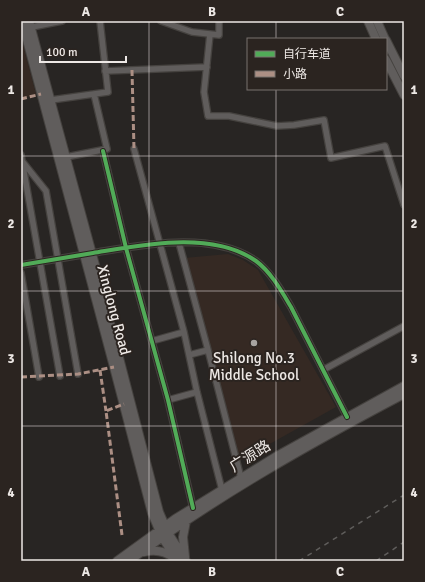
<svg xmlns="http://www.w3.org/2000/svg" width="425" height="582" font-family="Signika,'Noto Sans SC',sans-serif">
<rect width="100%" height="100%" fill="#282523"/>
<path fill="#352923" d="M21 37 36 94 21 99Z
M228 254 243 260 258 270 336 407 239 461 184 258Z"/>
<g fill="none" stroke-linecap="round" stroke-linejoin="round">
<g stroke="#45423f" stroke-width="8">
<path id="street" d="M161 21 192 32 219 35V21
M27 28 62 21
M210 34 204 92 208 116H229L277 126 294 125 324 120 331 158 385 146 404 205
M105 71 207 67
M51 100 108 92 100 21
M134 149 184 332 197 392 222 490
M103 151 126 248 168 400 193 508
M21 155 60 376
M66 157 107 149 94 94
M22 161 46 191 78 374
M179 243 208 350 241 478
M21 265C45 261 69 257 93 253 142 245 212 230 256 261 271 272 282 292 291 307L347 417
M21 273 39 377
M152 341 184 332
M189 355 208 350
M323 370 404 326
M168 400 197 392"/>
</g>
<g stroke="#45423f" stroke-width="10">
<path id="secondary" d="M22 21 114 367 152 513 162 537 178 561
M29 21 95 265 159 512 168 533 186 561
M368 21 376 39
M377 21 385 39
M386 40 404 76
M386 60 404 95
M144 552C156 549 165 551 174 558
M185 557 183 537 186 521
M117 561 175 519 277 456 404 386
M129 561C215 497 309 444 404 394"/>
</g>
<use href="#street" stroke="#605d5c" stroke-width="5.5"/>
<use href="#secondary" stroke="#605d5c" stroke-width="8"/>
<path stroke="#5f5d5b" stroke-width="1.5" stroke-dasharray="5 5" stroke-linecap="butt" d="M299 561 404 495
M376 561 404 542"/>
<path stroke="#ac8f84" stroke-width="3" stroke-dasharray="6 3" stroke-linecap="butt" d="M54 21V22
M132 70 134 149
M21 99 41 94
M100 370 106 411
M21 377 78 374 114 367
M122 535 106 411 124 404"/>
<g stroke="#2b2420" stroke-width="6">
<path id="cycleway" d="M103 151 126 248 168 400 193 508
M21 265C45 261 69 257 93 253 142 245 212 230 256 261 271 272 282 292 291 307L347 417"/>
</g>
<use href="#cycleway" stroke="#51ab58" stroke-width="4"/>
</g>
<path fill="none" stroke="#ede8e5" stroke-width="1" stroke-opacity="0.55" d="M149 21V561M276 21V39M276 89V561M21 156H404M21 291H404M21 426H404"/>
<circle fill="#a8a4a1" stroke="#2b2420" stroke-width="1.5" cx="254" cy="343" r="4"/>
<g text-anchor="middle" dominant-baseline="central" stroke-width="4" stroke-linejoin="round" paint-order="stroke">
<g font-size="15" fill="#ede8e5" stroke="#2b2420">
<text transform="translate(114 310) rotate(75)">Xinglong Road</text>
<text transform="translate(250 456) rotate(-32)">广源路</text>
</g>
<g font-size="15" fill="#ede8e5" stroke="#2b2420">
<text x="254" y="358">Shilong No.3<tspan x="254" dy="17">Middle School</tspan></text>
</g>
</g>
<rect width="425" height="582" fill="none" stroke="#2b2420" stroke-width="44"/>
<rect x="247" y="38" width="140" height="52" fill="#2b2420" stroke="#79726f"/>
<rect x="255" y="51" width="20" height="6" fill="#51ab58" stroke="#79726f"/>
<text x="283" y="58" font-size="12" fill="#ede8e5">自行车道</text>
<rect x="255" y="71" width="20" height="6" fill="#ac8f84" stroke="#79726f"/>
<text x="283" y="78" font-size="12" fill="#ede8e5">小路</text>
<path d="M40 56v6h86v-6" fill="none" stroke="#ede8e5" stroke-width="2"/>
<text x="46" y="56" font-size="12" fill="#ede8e5" stroke="#2b2420" stroke-width="3" paint-order="stroke">100 m</text>
<rect x="22" y="22" width="381" height="538" fill="none" stroke="#ede8e5" stroke-width="1.5"/>
<g font-size="13" text-anchor="middle" font-weight="bold" fill="#ede8e5">
<text x="86" y="16">A</text>
<text x="212" y="16">B</text>
<text x="340" y="16">C</text>
<text x="11" y="94">1</text>
<text x="414" y="94">1</text>
<text x="11" y="228">2</text>
<text x="414" y="228">2</text>
<text x="11" y="363">3</text>
<text x="414" y="363">3</text>
<text x="11" y="497">4</text>
<text x="414" y="497">4</text>
<text x="86" y="576">A</text>
<text x="212" y="576">B</text>
<text x="340" y="576">C</text>
</g>
</svg>
